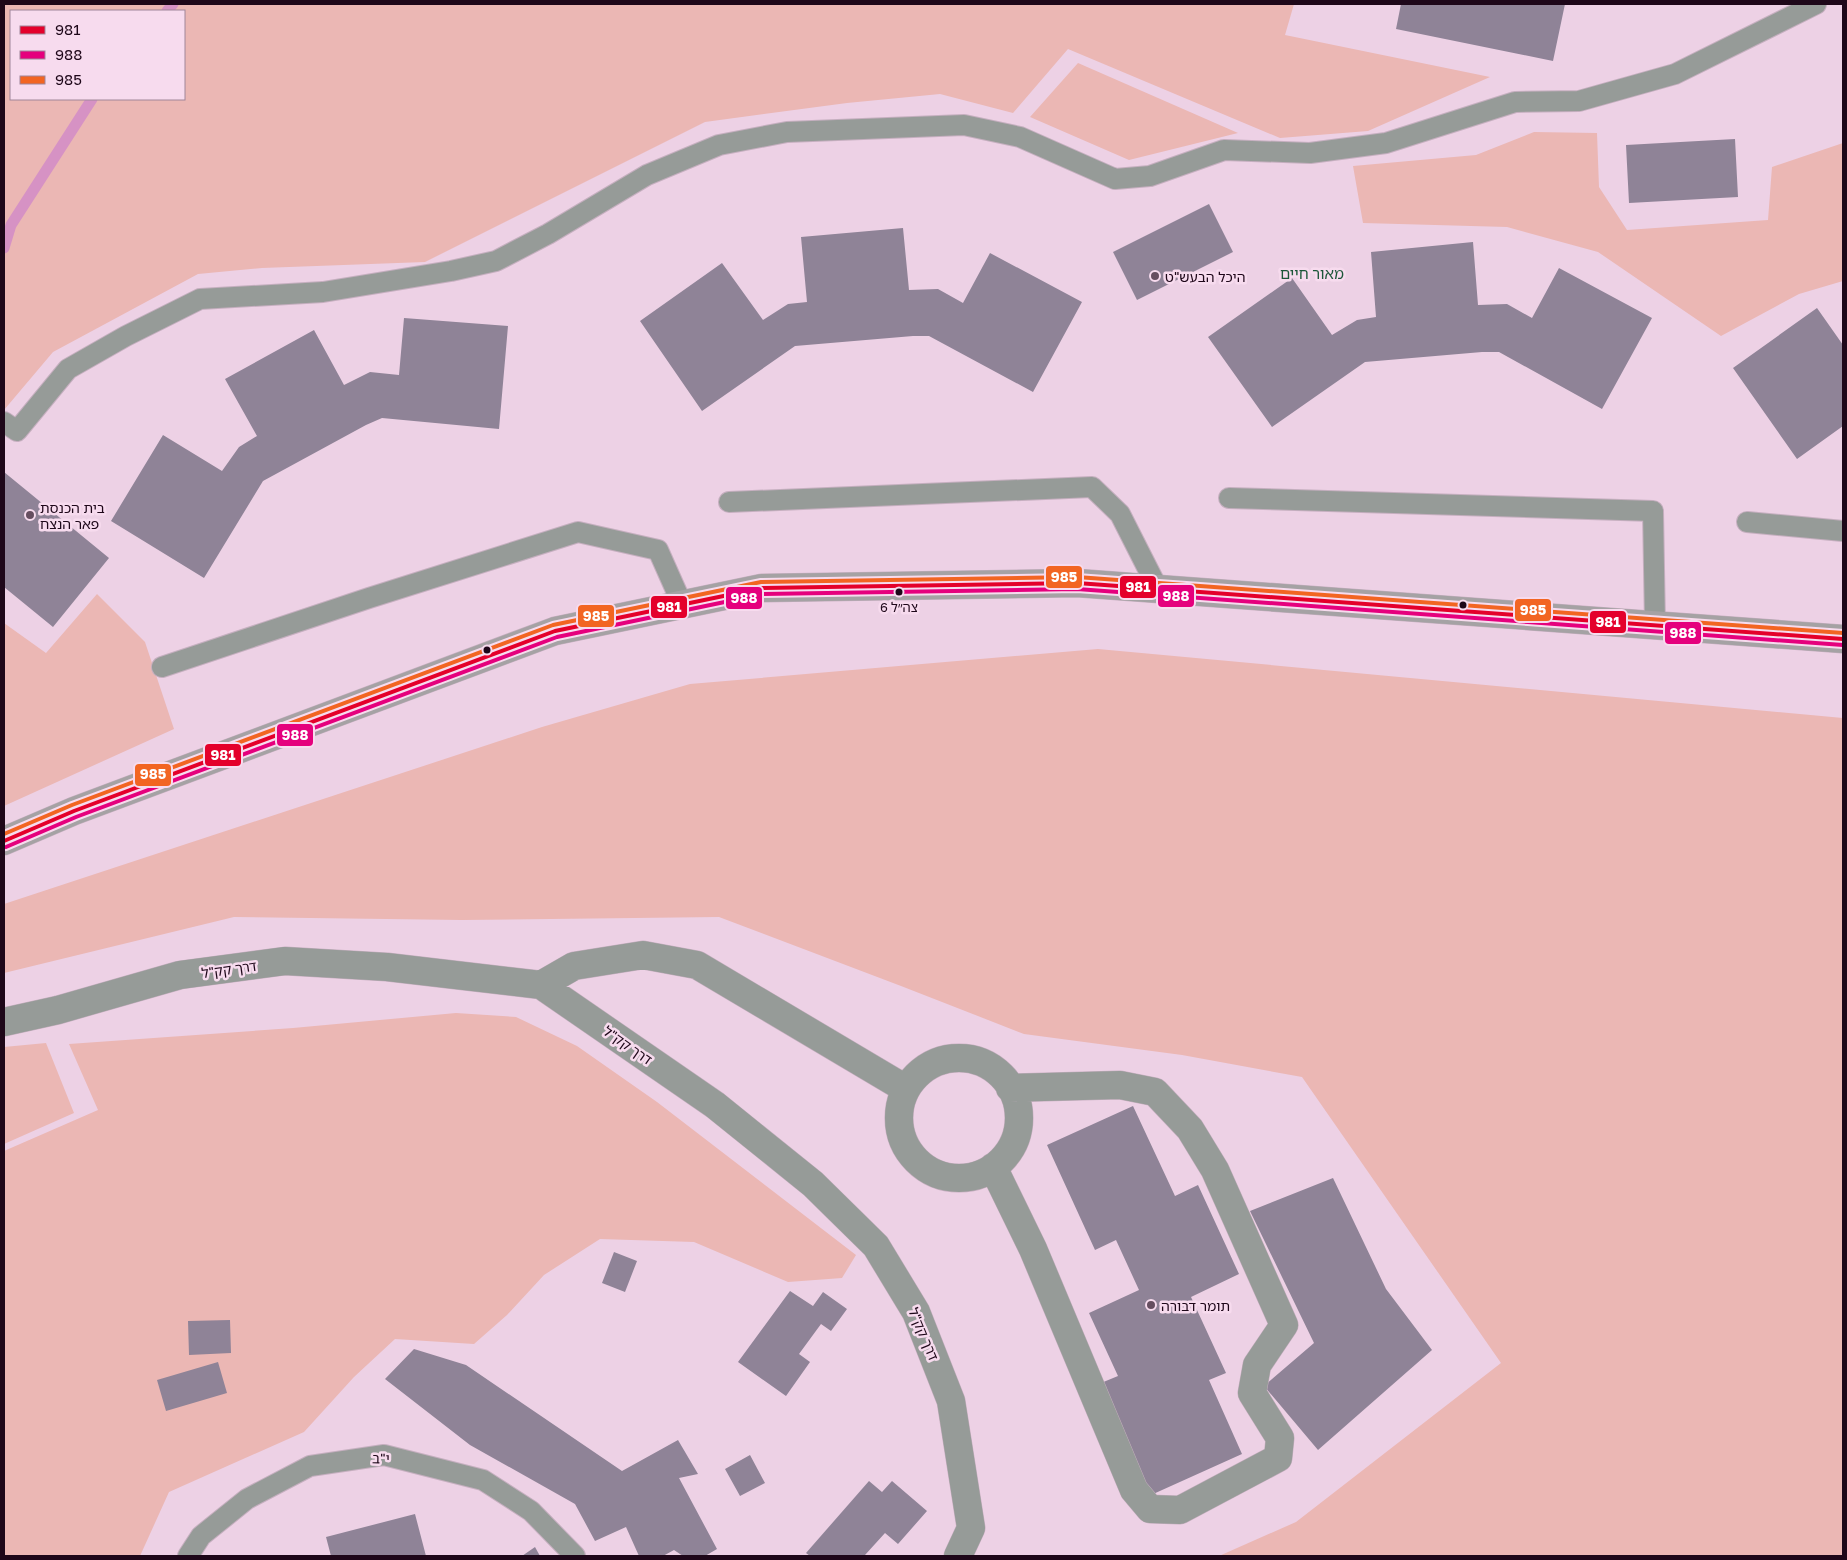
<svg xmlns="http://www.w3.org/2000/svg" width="1847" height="1560" font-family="'Golos Text','Noto Sans Hebrew',sans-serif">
<rect width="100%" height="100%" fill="#edd1e5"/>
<path fill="#ebb7b4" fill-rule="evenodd" d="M4 4H1294L1285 35 1490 77 1368 131 1280 138 1068 49 1013 113 940 94 847 103 705 122 425 262 262 268 198 274 53 352 4 410ZM184 11V99H11V11Z
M1078 63 1238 133 1129 160 1030 117Z
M1534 132 1597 133 1599 187 1627 230 1768 220 1772 167 1843 143V281L1799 294 1721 336 1598 252 1507 227 1363 223 1353 166 1476 155Z
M97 594 145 642 174 729 4 806V623L46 653Z
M1098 649 1843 718V1556H1219L1296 1522 1501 1363 1302 1077 1182 1055 1024 1034 901 986 719 917 462 920 234 917 4 973V904L542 727 690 684Z
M456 1013 516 1017 577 1046 657 1102 856 1255 842 1278 788 1282 694 1242 600 1239 544 1275 507 1315 474 1344 395 1339 354 1377 304 1432 169 1492 140 1556H4V1151L98 1110 69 1044 293 1028Z
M46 1043 74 1113 4 1144V1047Z"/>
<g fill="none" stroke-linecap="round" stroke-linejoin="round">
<path stroke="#d692c4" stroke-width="11" d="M167 11 173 4
M4 248 11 225 92 99"/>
</g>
<path fill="#8f8397" d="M1401 4H1565L1553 61 1396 29Z
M1735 139 1738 197 1629 203 1626 145Z
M1209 204 1233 252 1137 300 1113 252Z
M903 228 909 290 938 289 963 303 990 253 1082 302 1033 392 929 336H913L795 346 702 411 640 321 722 263 763 320 788 304 807 302 801 237Z
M1473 242 1478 305 1507 304 1532 318 1559 268 1652 318 1602 409 1499 352H1482L1365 362 1272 427 1208 337 1292 278 1332 335 1357 320 1376 317 1371 252Z
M1817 308 1843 345V426L1797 459 1733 368Z
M404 318 508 326 499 429 382 418 366 425 263 481 204 578 111 521 163 435 222 471 239 447 257 436 225 379 314 330 344 385 370 372 399 375Z
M4 472 109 558 53 627 4 587Z
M1133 1106 1175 1196 1198 1185 1239 1274 1191 1297 1226 1373 1209 1380 1242 1454 1151 1495 1101 1383 1118 1376 1089 1313 1139 1290 1116 1240 1095 1250 1047 1145Z
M1333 1178 1386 1289 1432 1350 1318 1450 1264 1386 1314 1343 1250 1211Z
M614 1252 637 1261 625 1292 602 1283Z
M790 1291 813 1306 823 1292 847 1309 831 1331 821 1324 799 1354 810 1362 786 1396 738 1362Z
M230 1320 231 1353 189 1355 188 1321Z
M414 1349 466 1365 622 1471 678 1440 698 1474 679 1478 717 1549 705 1556H683L674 1550 663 1556H639L626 1527 595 1541 575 1504 470 1445 385 1379Z
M218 1362 227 1393 166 1411 157 1380Z
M750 1455 765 1483 740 1496 725 1469Z
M869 1481 882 1492 892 1481 927 1511 898 1544 885 1533 865 1555 867 1556H810L806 1553Z
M415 1514 426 1556H331L326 1537Z
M535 1547 540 1556H522Z"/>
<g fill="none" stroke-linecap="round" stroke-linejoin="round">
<g stroke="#c5afbf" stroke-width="22">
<path id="lane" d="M4 422 17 431 68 369 126 336 200 299 323 292 451 271 496 261 548 234 647 175 719 145 787 132 964 125 1020 137 1115 179 1150 176 1224 150 1310 153 1386 143 1515 102 1579 101 1675 74 1816 4
M1229 498 1653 511 1655 625
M729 502 1092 487 1120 514 1158 589
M1747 522 1843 531
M162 667 369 598 578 532 658 550 682 604
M188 1556 201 1536 247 1499 310 1466 384 1455 483 1480 531 1511 575 1556"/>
</g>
<g stroke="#c5afbf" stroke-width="29">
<path id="street" d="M541 985 574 966 643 955 697 965 906 1089
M4 1022 58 1010 180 975 285 961 387 967 541 985 715 1105 813 1184 876 1246 916 1312 951 1401 971 1528 958 1556
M899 1118a60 60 0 1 1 120 0a60 60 0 1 1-120 0Z
M993 1167 1033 1249 1134 1490 1150 1509 1180 1510 1278 1458 1280 1438 1252 1393 1257 1365 1284 1325 1215 1170 1190 1129 1155 1092 1120 1085 1010 1088"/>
</g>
<g stroke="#c5afbf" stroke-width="29">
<path id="secondary" d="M4 841 74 811 555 631 762 588 1077 583 1843 639"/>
</g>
<use href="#lane" stroke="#969b98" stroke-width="20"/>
<use href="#street" stroke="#969b98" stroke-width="28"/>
<use href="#secondary" stroke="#a5a2a4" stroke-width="28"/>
<g stroke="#f7dbee" stroke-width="8">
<path id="bus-1" d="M4 841 74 811 555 631 762 588 1077 583 1843 639"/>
</g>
<g stroke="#f7dbee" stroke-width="8">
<path id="bus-2" d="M6 847 76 817 557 637 763 594 1077 589 1843 645"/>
</g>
<g stroke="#f7dbee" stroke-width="8">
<path id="bus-3" d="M4 834 72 805 553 625 761 582 1077 577 1843 633"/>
</g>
<use href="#bus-1" stroke="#e4002b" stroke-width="4"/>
<use href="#bus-2" stroke="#e5007d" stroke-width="4"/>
<use href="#bus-3" stroke="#f26522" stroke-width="4"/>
</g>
<g fill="#664e60" stroke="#f7dbee" stroke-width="2">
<circle cx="1155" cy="276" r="5"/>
<circle cx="30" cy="515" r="5"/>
<circle cx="1151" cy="1305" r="5"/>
</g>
<g fill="#1e0719" stroke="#f7dbee" stroke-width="2">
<circle cx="899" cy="592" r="4.5"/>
<circle cx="1463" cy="605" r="4.5"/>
<circle cx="487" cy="650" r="4.5"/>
</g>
<g text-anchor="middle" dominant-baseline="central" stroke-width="5" stroke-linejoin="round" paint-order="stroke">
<g font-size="13" fill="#1e0719" stroke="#f7dbee">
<text x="899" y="607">צה״ל 6</text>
</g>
<g font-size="14" fill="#1e0719" stroke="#f7dbee" text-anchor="start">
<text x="1165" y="276">היכל הבעש"ט</text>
<text x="40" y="507">בית הכנסת<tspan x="40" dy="16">פאר הנצח</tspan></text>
<text x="1161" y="1305">תומר דבורה</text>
</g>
<g font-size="14" fill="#1e0719" stroke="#f7dbee">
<text transform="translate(229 969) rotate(-8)">דרך קק"ל</text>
<text transform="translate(628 1045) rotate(35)">דרך קק"ל</text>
<text transform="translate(924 1334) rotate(67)">דרך קק"ל</text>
<text transform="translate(381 1458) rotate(1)">י"ב</text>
</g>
<g font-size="15" fill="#1b5638" stroke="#f7dbee">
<text x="1312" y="273">מאור חיים</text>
</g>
</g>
<g stroke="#f7dbee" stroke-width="2">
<rect x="1045" y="565" width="38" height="24" rx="5" fill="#f26522"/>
<rect x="1119" y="575" width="38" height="24" rx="5" fill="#e4002b"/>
<rect x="1157" y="584" width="38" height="24" rx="5" fill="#e5007d"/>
<rect x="725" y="586" width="38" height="24" rx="5" fill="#e5007d"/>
<rect x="650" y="595" width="38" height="24" rx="5" fill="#e4002b"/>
<rect x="1514" y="598" width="38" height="24" rx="5" fill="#f26522"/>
<rect x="577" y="604" width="38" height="24" rx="5" fill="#f26522"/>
<rect x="1589" y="610" width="38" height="24" rx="5" fill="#e4002b"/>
<rect x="1664" y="621" width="38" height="24" rx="5" fill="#e5007d"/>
<rect x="276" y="723" width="38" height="24" rx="5" fill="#e5007d"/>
<rect x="204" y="743" width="38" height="24" rx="5" fill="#e4002b"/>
<rect x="134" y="763" width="38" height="24" rx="5" fill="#f26522"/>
</g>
<g font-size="14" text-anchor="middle" font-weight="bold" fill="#fff">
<text x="1064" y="582">985</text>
<text x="1138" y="592">981</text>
<text x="1176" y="601">988</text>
<text x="744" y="603">988</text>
<text x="669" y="612">981</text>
<text x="1533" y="615">985</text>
<text x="596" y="621">985</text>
<text x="1608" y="627">981</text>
<text x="1683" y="638">988</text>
<text x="295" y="740">988</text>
<text x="223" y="760">981</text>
<text x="153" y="779">985</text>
</g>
<rect width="1847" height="1560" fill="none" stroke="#1e0719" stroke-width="10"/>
<rect x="10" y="10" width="175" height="90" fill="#f7dbee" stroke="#a08699"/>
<rect x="20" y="26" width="25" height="8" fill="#e4002b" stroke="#a08699"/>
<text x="55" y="35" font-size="15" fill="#1e0719">981</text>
<rect x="20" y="51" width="25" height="8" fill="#e5007d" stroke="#a08699"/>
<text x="55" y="60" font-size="15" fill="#1e0719">988</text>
<rect x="20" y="76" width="25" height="8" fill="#f26522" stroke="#a08699"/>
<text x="55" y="85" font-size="15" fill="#1e0719">985</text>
</svg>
